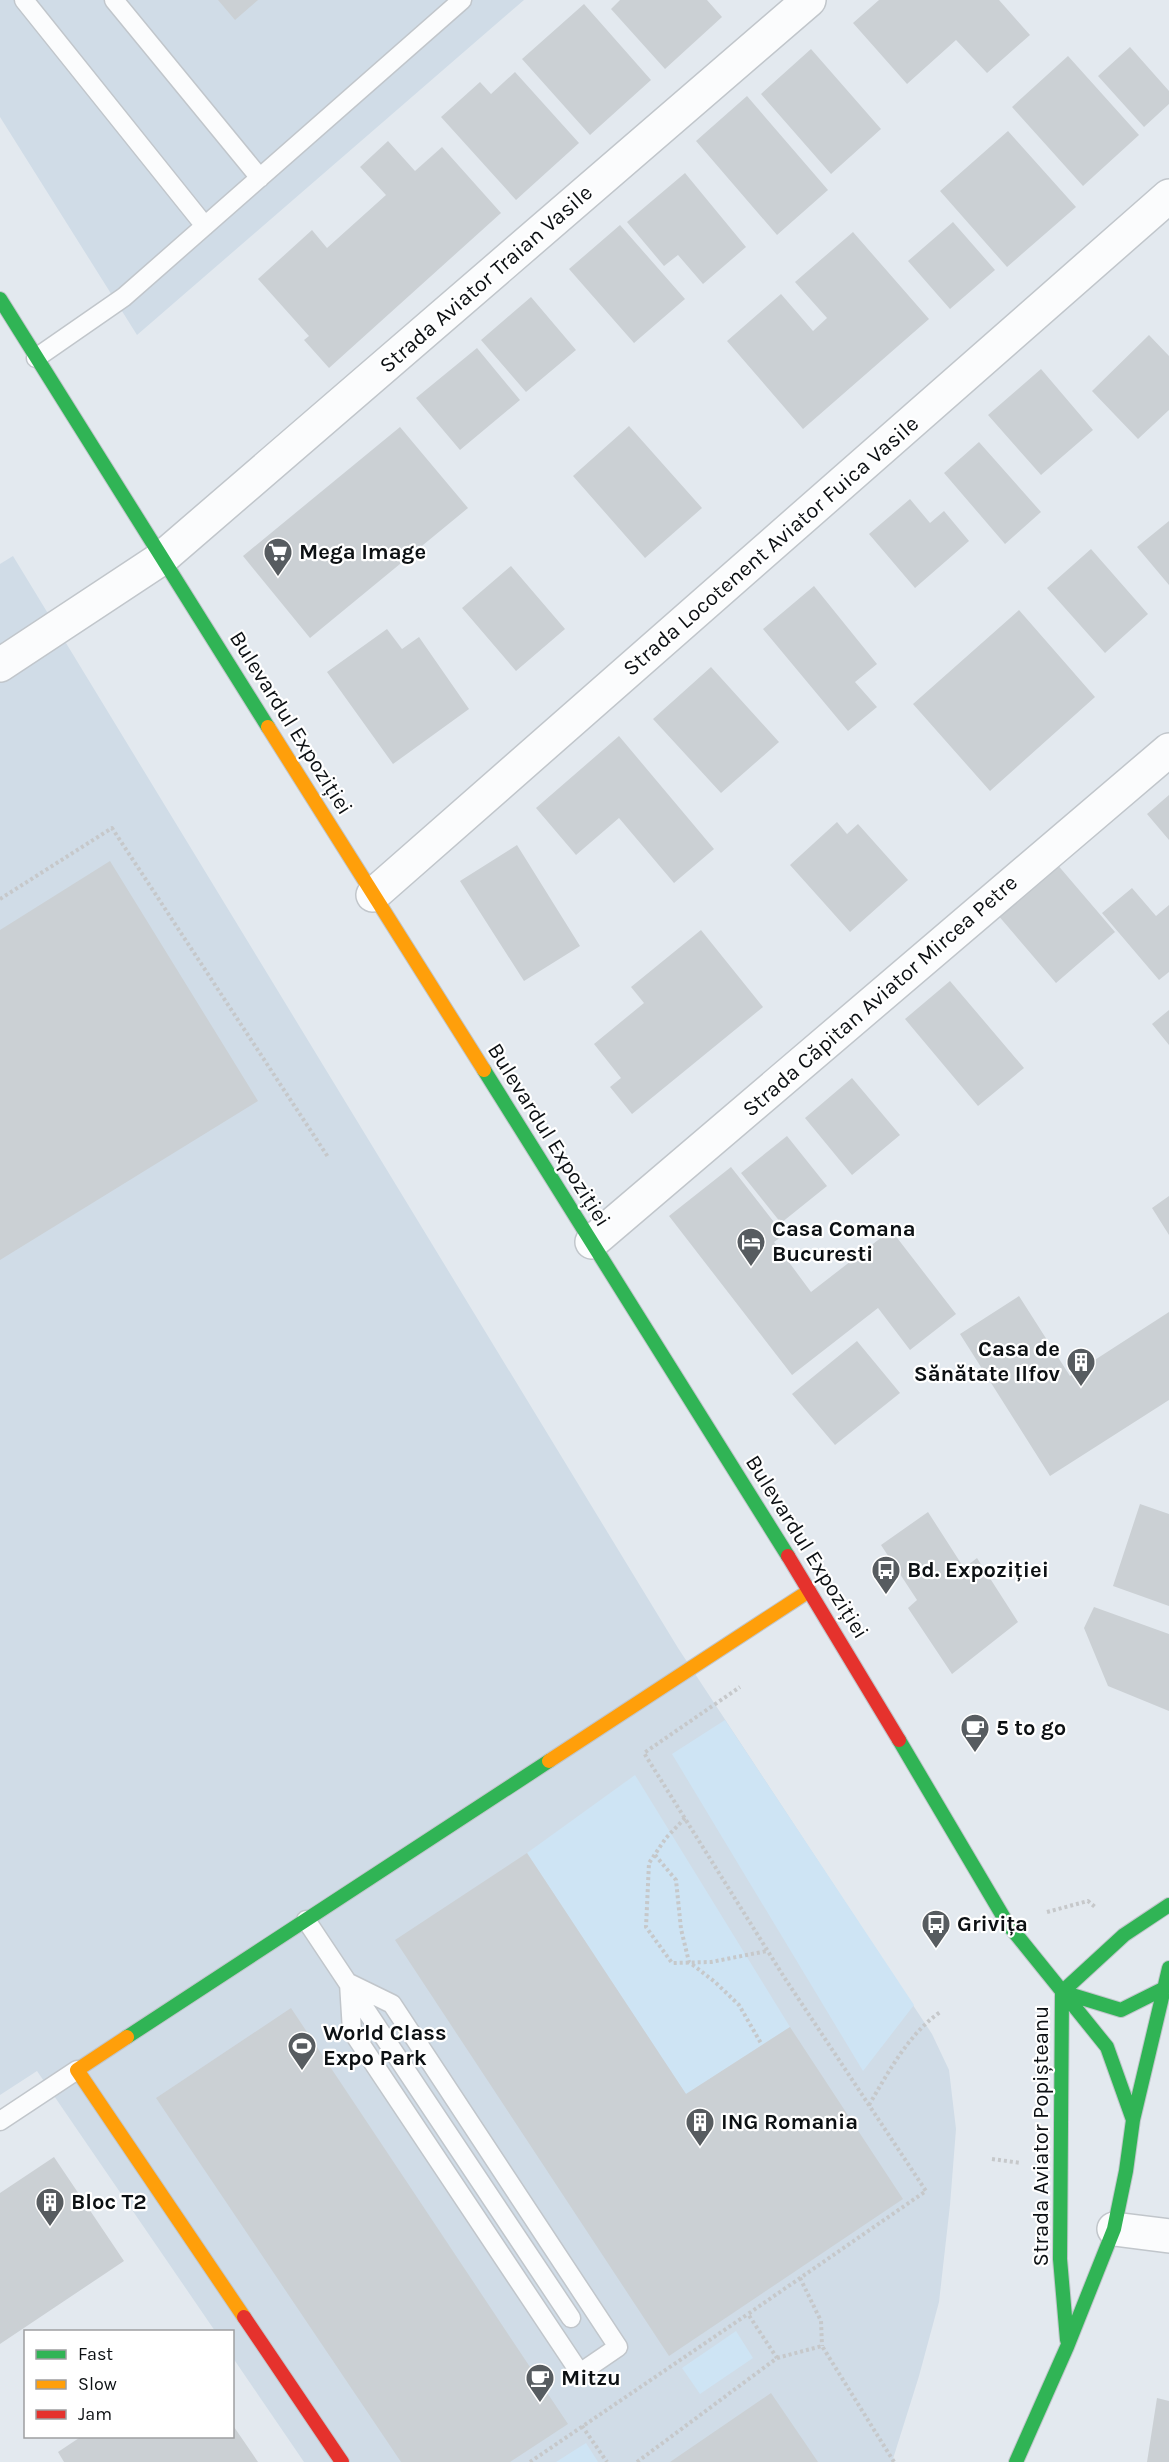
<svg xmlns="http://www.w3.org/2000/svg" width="1169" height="2462" font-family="Karla,sans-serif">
<rect width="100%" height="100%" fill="#e3e9ef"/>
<path fill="#d0dce7" d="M0 0H524L137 335 0 117Z
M13 556 678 1648 932 2034 949 2070 956 2129 950 2205 939 2302 919 2376 892 2462H304L233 2358 232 2332 215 2331 37 2071 0 2095V564Z"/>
<path fill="#cee4f4" d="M725 1720 914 2005 863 2071 672 1754Z
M635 1775 790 2027 686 2094 527 1853Z
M736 2331 753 2358 700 2394 682 2368Z
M586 2443 598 2462H556Z"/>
<path fill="#cbd0d4" d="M218 0H258L235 20Z
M620 0H707L722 17 665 69 611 9Z
M879 0H999L1030 35 987 73 956 40 907 84 853 23Z
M584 4 651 80 590 135 522 59Z
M1130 47 1169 91V104L1144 127 1098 76Z
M811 49 881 129 831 174 761 94Z
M1068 56 1139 135 1083 186 1012 107Z
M515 72 579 143 516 200 441 117 480 82 491 94Z
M747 96 828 190 777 235 696 141Z
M1008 131 1076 207 1007 267 940 191Z
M388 141 415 171 442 147 501 213 329 368 304 340 309 336 258 279 312 230 327 248 386 195 360 167Z
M685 173 746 247 703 284 678 255 664 266 627 222Z
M953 222 995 270 950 309 908 261Z
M620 225 685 299 634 343 569 269Z
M853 232 929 319 803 429 727 341 781 294 813 331 827 318 795 282Z
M531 297 576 350 526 392 481 340Z
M1149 335 1169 356V410L1138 439 1092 391Z
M477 348 520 400 460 450 416 398Z
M1041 369 1093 430 1041 475 988 415Z
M629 426 702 508 645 558 573 476Z
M400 427 468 508 310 638 243 556Z
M979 442 1041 512 1005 544 944 473Z
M910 499 930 523 944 511 969 541 915 588 869 534Z
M1169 521V585L1137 547Z
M1091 549 1148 614 1105 653 1047 588Z
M511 566 565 629 516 671 462 608Z
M814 586 877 664 855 682 877 707 848 731 763 629Z
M1019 610 1095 697 990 791 913 704Z
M387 629 402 649 419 637 469 709 393 764 327 672Z
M711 667 779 742 721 793 653 719Z
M619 736 714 849 674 883 619 818 576 855 536 808Z
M1169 795V840L1147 814Z
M837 822 847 834 858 824 908 880 850 932 790 865Z
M517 845 580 946 524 981 460 881Z
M110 861 258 1101 0 1260V930Z
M1056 863 1115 932 1056 983 997 914Z
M1132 888 1156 916 1169 905V972L1159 980 1102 913Z
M701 930 763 1007 632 1114 610 1087 621 1078 594 1044 644 1003 631 987Z
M950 981 1024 1068 978 1106 905 1019Z
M1169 1010V1045L1152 1024Z
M852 1078 900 1135 852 1175 805 1118Z
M787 1136 827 1186 781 1223 741 1173Z
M731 1167 784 1235 774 1242 811 1292 891 1230 956 1314 910 1350 878 1308 792 1375 669 1216Z
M1169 1196V1235L1152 1208Z
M1019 1296 1070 1376 1169 1312V1400L1050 1476 960 1334Z
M857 1341 900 1393 835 1445 792 1394Z
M1140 1504 1169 1514V1606L1113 1586Z
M928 1512 964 1568 977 1558 1018 1622 952 1674 908 1608 917 1600 881 1545Z
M1094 1607 1169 1634V1711L1108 1686 1084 1628Z
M527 1853 686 2094 790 2027 903 2199 669 2356 395 1940Z
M291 2008 568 2424 510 2462H401L156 2098Z
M54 2157 124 2261 0 2344V2193Z
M771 2393 818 2462H670Z
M1157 2398 1169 2401V2462H1147Z
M232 2424 258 2462H64L58 2452 82 2436H232Z"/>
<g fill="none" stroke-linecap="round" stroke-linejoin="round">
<g stroke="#c1c6cb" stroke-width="21">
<path id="lane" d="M24 0 205 226
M114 0 260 178
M36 358 124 297 462 0
M306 1920 571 2318
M349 1983 392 2004 618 2347 580 2373 352 2031Z
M0 2121 77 2070"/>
</g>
<g stroke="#c1c6cb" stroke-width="36">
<path id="street" d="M0 665 162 558 809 0
M373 895 1169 196
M592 1242 1169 750
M1114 2229 1169 2236"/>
</g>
<g stroke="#c1c6cb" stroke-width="16">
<path id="fast" d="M0 299 268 727
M484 1070 788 1556
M899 1740 1007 1923 1107 2047 1133 2120
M1062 1992 1121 2010 1165 1988
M127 2037 549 1761
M1067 2340 1060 2259 1062 1992 1124 1935 1169 1905
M1016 2462 1067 2347 1114 2229 1126 2171 1133 2120 1169 1968"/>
</g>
<g stroke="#c1c6cb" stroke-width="16">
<path id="slow" d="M268 727 484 1070
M549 1761 809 1591
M127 2037 77 2070 244 2317"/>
</g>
<g stroke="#c1c6cb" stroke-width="16">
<path id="jam" d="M788 1556 899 1740
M244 2317 342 2462"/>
</g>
<path stroke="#c6c8ca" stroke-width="4" stroke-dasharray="3 3" stroke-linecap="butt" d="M0 899 112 828 328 1157
M685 1818 666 1838 649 1863 646 1927 672 1963 711 1962 767 1951
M655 1855 676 1880 681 1929 689 1962 715 1982 739 2005 762 2045
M1047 1912 1088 1901 1095 1907
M869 2105C889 2071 908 2035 940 2012
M992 2159 1021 2163
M800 2278 821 2321 822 2346
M777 2358 822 2346 894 2462
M582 2426 607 2462
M530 2462 748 2314
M637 2462 777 2358 748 2314 926 2191 784 1977 644 1753 740 1687"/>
<use href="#lane" stroke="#fbfcfd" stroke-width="18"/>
<use href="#street" stroke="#fbfcfd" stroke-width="33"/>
<use href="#fast" stroke="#30b455" stroke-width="14"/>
<use href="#slow" stroke="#ff9f0a" stroke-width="14"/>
<use href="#jam" stroke="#e5322d" stroke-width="14"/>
</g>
<defs>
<g id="supermarket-pin" transform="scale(1.5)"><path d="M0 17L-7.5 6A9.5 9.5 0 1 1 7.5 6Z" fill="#575c60" stroke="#fff"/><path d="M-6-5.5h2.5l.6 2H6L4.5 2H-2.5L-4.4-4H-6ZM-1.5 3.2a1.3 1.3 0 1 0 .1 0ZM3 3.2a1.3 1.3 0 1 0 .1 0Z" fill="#fff"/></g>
<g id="hotel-pin" transform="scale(1.5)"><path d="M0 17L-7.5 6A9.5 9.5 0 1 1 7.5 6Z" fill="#575c60" stroke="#fff"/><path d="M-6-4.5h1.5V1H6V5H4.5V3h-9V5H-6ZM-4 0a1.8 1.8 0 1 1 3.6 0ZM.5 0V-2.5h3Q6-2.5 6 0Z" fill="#fff"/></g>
<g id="building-pin" transform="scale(1.5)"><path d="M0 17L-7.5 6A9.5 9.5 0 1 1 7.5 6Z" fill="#575c60" stroke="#fff"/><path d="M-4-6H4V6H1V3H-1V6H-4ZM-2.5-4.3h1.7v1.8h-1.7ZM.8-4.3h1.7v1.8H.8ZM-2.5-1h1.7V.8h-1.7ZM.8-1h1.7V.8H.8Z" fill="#fff"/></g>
<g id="bus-pin" transform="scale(1.5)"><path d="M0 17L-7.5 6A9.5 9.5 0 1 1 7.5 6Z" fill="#575c60" stroke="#fff"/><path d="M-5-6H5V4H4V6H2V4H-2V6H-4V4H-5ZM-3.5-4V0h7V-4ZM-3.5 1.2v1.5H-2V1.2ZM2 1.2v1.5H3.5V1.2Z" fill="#fff"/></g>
<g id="cafe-pin" transform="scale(1.5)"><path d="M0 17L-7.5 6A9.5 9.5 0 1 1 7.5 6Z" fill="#575c60" stroke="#fff"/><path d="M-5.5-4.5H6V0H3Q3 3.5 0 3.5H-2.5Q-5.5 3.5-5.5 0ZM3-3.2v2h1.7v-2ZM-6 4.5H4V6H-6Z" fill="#fff"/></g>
<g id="stadium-pin" transform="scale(1.5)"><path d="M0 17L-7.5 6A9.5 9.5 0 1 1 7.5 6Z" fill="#575c60" stroke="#fff"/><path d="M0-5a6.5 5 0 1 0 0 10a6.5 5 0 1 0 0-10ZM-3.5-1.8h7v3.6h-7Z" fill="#fff"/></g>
</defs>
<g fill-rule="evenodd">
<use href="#supermarket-pin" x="278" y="552"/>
<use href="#hotel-pin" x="751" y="1242"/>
<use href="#building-pin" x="1081" y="1362"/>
<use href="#bus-pin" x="886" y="1570"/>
<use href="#cafe-pin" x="975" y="1728"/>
<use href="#bus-pin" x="936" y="1924"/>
<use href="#stadium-pin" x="302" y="2046"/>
<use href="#building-pin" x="700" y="2122"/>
<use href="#building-pin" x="50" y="2202"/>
<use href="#cafe-pin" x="540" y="2378"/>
</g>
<g text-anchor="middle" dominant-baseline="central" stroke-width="4.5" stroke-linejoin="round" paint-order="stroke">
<g font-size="22" fill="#0c1013" stroke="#fff">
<text transform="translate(486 279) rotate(-41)">Strada Aviator Traian Vasile</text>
<text transform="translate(771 546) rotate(-41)">Strada Locotenent Aviator Fuica Vasile</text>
<text transform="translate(291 723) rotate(58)">Bulevardul Expoziției</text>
<text transform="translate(880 996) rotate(-41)">Strada Căpitan Aviator Mircea Petre</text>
<text transform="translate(549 1135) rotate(58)">Bulevardul Expoziției</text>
<text transform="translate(807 1547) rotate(58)">Bulevardul Expoziției</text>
<text transform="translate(1041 2136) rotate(-90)">Strada Aviator Popișteanu</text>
</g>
<g font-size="22" font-weight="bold" fill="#0c1013" stroke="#fff" text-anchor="start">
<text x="299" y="552">Mega Image</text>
<text x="772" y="1229">Casa Comana<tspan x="772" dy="25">Bucuresti</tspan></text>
<text x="1060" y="1349" text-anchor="end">Casa de<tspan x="1060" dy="25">Sănătate Ilfov</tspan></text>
<text x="907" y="1570">Bd. Expoziției</text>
<text x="996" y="1728">5 to go</text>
<text x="957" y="1924">Grivița</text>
<text x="323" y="2033">World Class<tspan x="323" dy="25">Expo Park</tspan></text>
<text x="721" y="2122">ING Romania</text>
<text x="71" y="2202">Bloc T2</text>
<text x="561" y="2378">Mitzu</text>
</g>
</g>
<rect x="24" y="2330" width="210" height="108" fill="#ffffff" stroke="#9e9fa1" stroke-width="1.5"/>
<rect x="36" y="2350" width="30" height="9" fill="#30b455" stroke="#9e9fa1" stroke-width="1.5"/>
<text x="78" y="2360" font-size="18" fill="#0c1013">Fast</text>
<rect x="36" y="2380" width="30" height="9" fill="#ff9f0a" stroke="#9e9fa1" stroke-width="1.5"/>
<text x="78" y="2390" font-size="18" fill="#0c1013">Slow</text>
<rect x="36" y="2410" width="30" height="9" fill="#e5322d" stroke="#9e9fa1" stroke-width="1.5"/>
<text x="78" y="2420" font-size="18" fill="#0c1013">Jam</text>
</svg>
